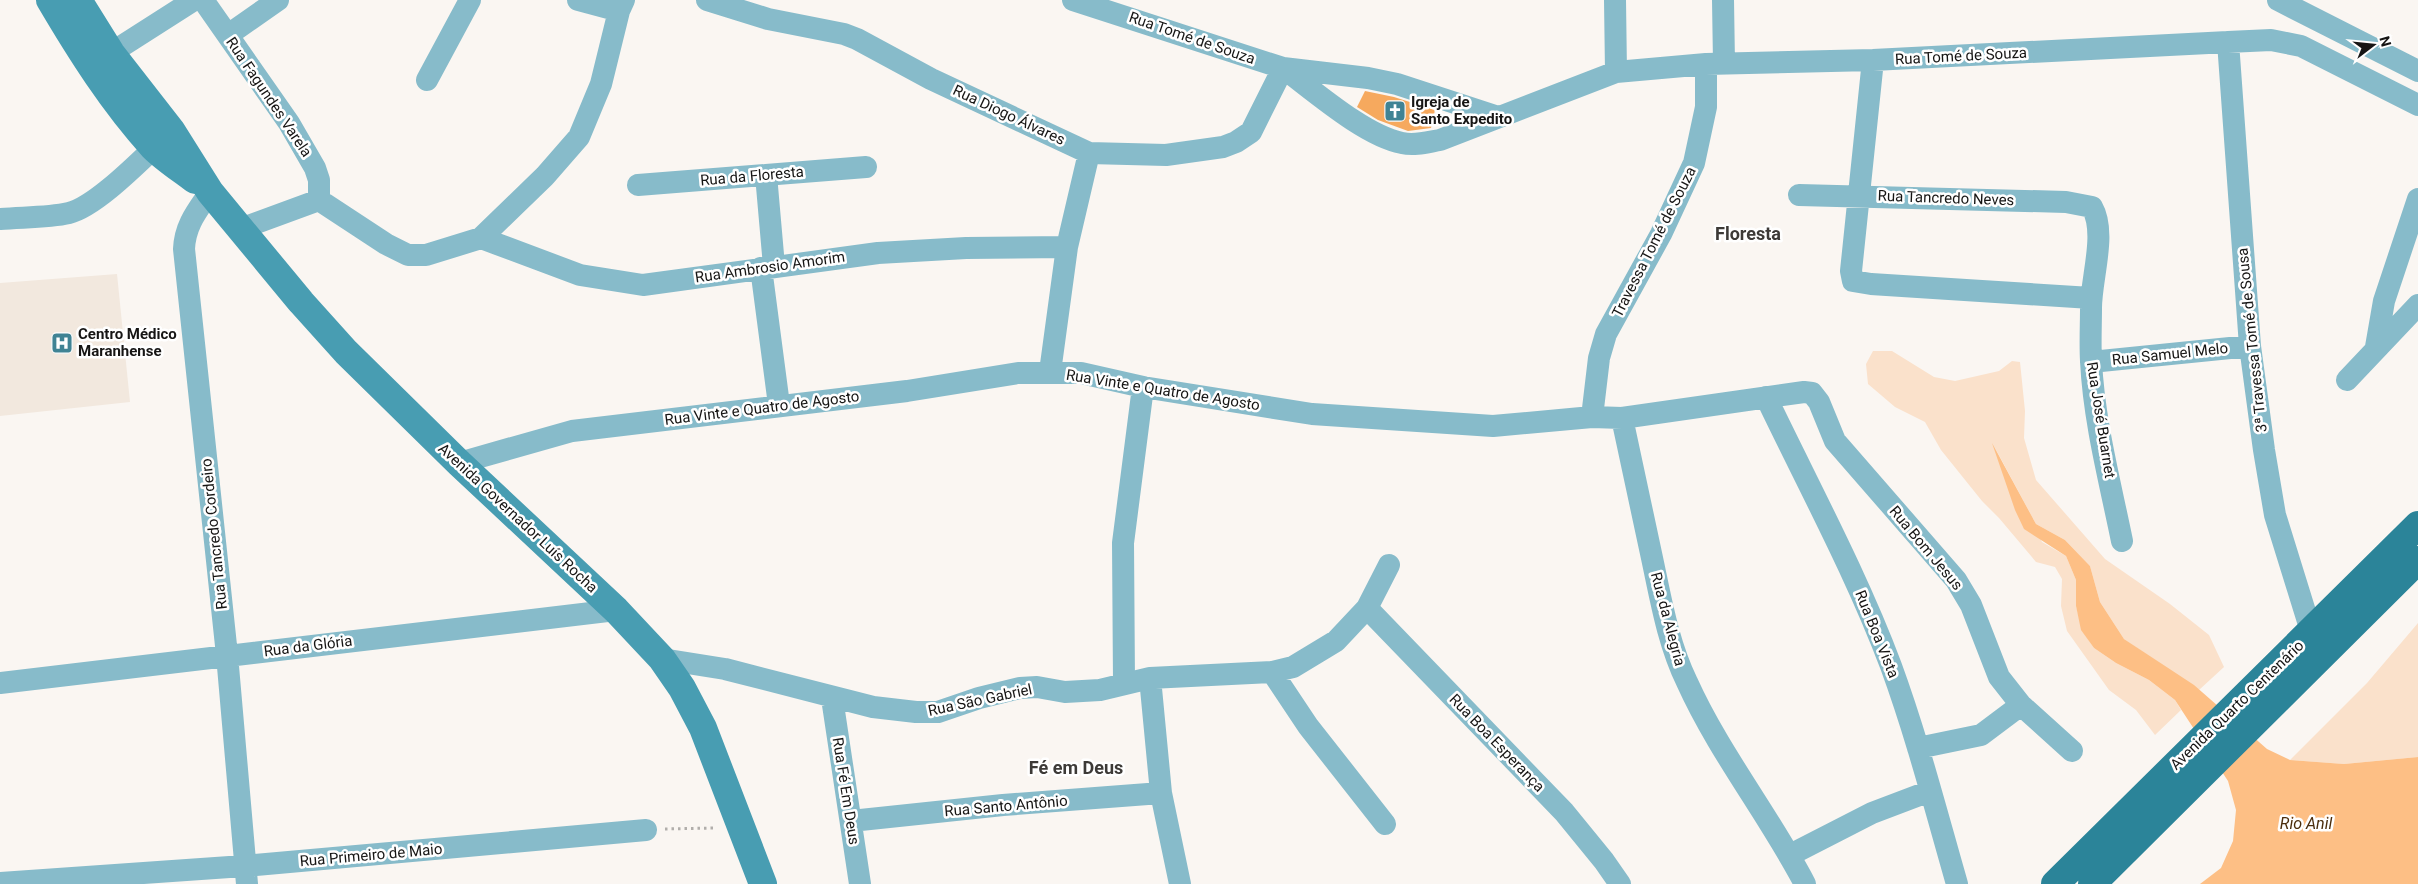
<svg xmlns="http://www.w3.org/2000/svg" width="2418" height="884" font-family="Roboto,sans-serif">
<rect width="100%" height="100%" fill="#faf6f2"/>
<path fill="#f2e8de" d="M117 274 130 402 0 416V283Z"/>
<path fill="#fae1cb" d="M1873 351H1892L1934 377 1955 381 1999 371 2012 361 2020 362 2025 411 2024 438 2036 480 2105 559 2170 604 2209 635 2224 667 2199 690 2124 639 2100 602 2090 566 2065 540 2036 524 1994 446 2042 542 2066 556 2076 580V606L2082 630 2094 648 2116 663 2149 680 2175 700 2181 710 2155 735 2136 710 2109 690 2067 631 2061 606 2062 579 2055 567 2036 562 1999 518 1982 501 1941 450 1925 422 1895 407 1868 384 1866 364Z
M2418 623V757L2344 764 2290 760 2367 683Z"/>
<path fill="#fdbf85" d="M1992 443 2036 524 2065 540 2090 566 2100 602 2124 639 2194 685 2267 749 2290 760 2344 764 2418 757V884H2200L2221 868 2233 841 2236 810 2228 781 2175 700 2149 680 2116 663 2094 648 2081 630 2076 606V580L2066 556 2024 529 2015 510Z"/>
<path fill="#f6a95e" d="M1365 91 1394 97 1435 110 1431 128 1408 131 1378 120 1357 107Z"/>
<g fill="none" stroke-linecap="round" stroke-linejoin="round">
<path stroke="#b1aeab" stroke-width="3" stroke-dasharray="2.5 4" stroke-linecap="butt" d="M665 829 716 828"/>
<path stroke="#87bbca" stroke-width="22" d="M203 0 289 123 315 168 319 180V200
M578 0 619 11
M707 0 768 19 844 34 857 39 931 79 1089 153 1166 155 1223 147 1236 142 1251 132 1283 68
M1073 0 1283 68 1368 78 1397 84 1498 117
M1615 0 1616 72
M1723 0 1724 63
M2278 0 2418 71
M228 35 278 0
M2228 42 2250 346 2264 450 2275 515 2311 631
M111 53 194 0
M1873 60 1851 271 1853 281 1871 284 2091 298
M1283 68C1314 91 1365 136 1402 143 1415 146 1428 142 1440 140L1616 72 1706 64 1873 60 2228 42 2271 40 2301 46 2418 105
M427 80 470 0
M766 175 774 266
M638 185 866 167
M210 192C197 211 185 225 184 249L227 655 247 884
M1799 195 2066 202 2092 207C2107 233 2091 278 2091 308 2091 325 2090 343 2091 361 2094 422 2110 482 2122 541
M0 219C22 217 47 218 69 213 94 207 135 166 154 148
M240 229 319 200 386 244 408 255H426L481 238 545 176 579 137 601 84 619 11 624 0
M481 238 580 275 643 285 878 253 966 248 1067 247
M761 268 779 405
M2376 347 2384 301 2418 199
M2091 362 2250 346
M1050 372 1067 247 1089 153
M2347 380 2418 305
M1766 397C1808 485 1856 573 1891 666 1917 737 1936 811 1957 884
M1592 417 1599 358 1606 334 1661 234 1694 163 1706 107V64
M1622 418C1632 465 1642 511 1652 558 1661 600 1668 643 1687 682 1719 753 1769 815 1805 884
M459 463 572 431 907 391 1018 373H1081L1143 387 1312 414 1493 426 1592 417 1622 418 1804 392 1812 393 1819 402 1835 441 1956 580 1971 605 1999 677 2021 705 2072 751
M1367 608 1564 812 1604 861 1620 884
M662 659 725 669 873 707 916 712H938L979 698 1020 688 1037 687 1065 692 1100 690 1150 678 1272 672 1293 667 1336 641 1367 608 1389 565
M1272 672 1308 726 1385 824
M1150 678 1161 793 1180 884
M0 683 616 610
M1124 683 1123 543 1143 387
M832 698 860 884
M1918 748 1981 735 2021 705
M851 821 1003 805 1161 793
M1790 855 1872 813 1930 791
M0 883 244 866 646 830"/>
<path stroke="#489db2" stroke-width="28" d="M50 0C80 51 113 103 153 147 165 159 182 170 195 180
M78 0 111 53 171 130 210 192 301 302 346 352 459 463 616 610 662 659 682 688 703 728 763 884"/>
<path stroke="#2b8499" stroke-width="28" d="M2055 884 2418 525
M2092 884 2418 560"/>
</g>
<defs>
<g id="church-square" transform="scale(1.125)"><rect x="-9" y="-9" width="18" height="18" rx="4" fill="#408394" stroke="#fff"/><path d="M-1.2-6h2.4v3.5h3.3v2.4h-3.3V6h-2.4V-.1h-3.3v-2.4h3.3Z" fill="#fff"/></g>
<g id="hospital-square" transform="scale(1.125)"><rect x="-9" y="-9" width="18" height="18" rx="4" fill="#408394" stroke="#fff"/><path d="M-5-5h3v3.5h4V-5h3V5h-3V1.5h-4V5h-3Z" fill="#fff"/></g>
</defs>
<g fill-rule="evenodd">
<use href="#church-square" x="1395" y="111"/>
<use href="#hospital-square" x="62" y="343"/>
</g>
<g text-anchor="middle" dominant-baseline="central" stroke-width="5" stroke-linejoin="round" paint-order="stroke">
<g font-size="15" fill="#161514" stroke="#fff">
<text transform="translate(1192 38) rotate(19)">Rua Tomé de Souza</text>
<text transform="translate(1961 56) rotate(-3)">Rua Tomé de Souza</text>
<text transform="translate(269 97) rotate(56)">Rua Fagundes Varela</text>
<text transform="translate(1009 115) rotate(25)">Rua Diogo Álvares</text>
<text transform="translate(752 176) rotate(-5)">Rua da Floresta</text>
<text transform="translate(1946 198) rotate(2)">Rua Tancredo Neves</text>
<text transform="translate(1654 242) rotate(-63)">Travessa Tomé de Souza</text>
<text transform="translate(770 267) rotate(-8)">Rua Ambrosio Amorim</text>
<text transform="translate(2252 340) rotate(-96)">3ª Travessa Tomé de Sousa</text>
<text transform="translate(2170 354) rotate(-6)">Rua Samuel Melo</text>
<text transform="translate(1163 390) rotate(9)">Rua Vinte e Quatro de Agosto</text>
<text transform="translate(762 408) rotate(-7)">Rua Vinte e Quatro de Agosto</text>
<text transform="translate(2101 420) rotate(81)">Rua José Buarnet</text>
<text transform="translate(518 518) rotate(43)">Avenida Governador Luís Rocha</text>
<text transform="translate(214 534) rotate(-96)">Rua Tancredo Cordeiro</text>
<text transform="translate(1926 548) rotate(50)">Rua Bom Jesus</text>
<text transform="translate(1668 619) rotate(75)">Rua da Alegria</text>
<text transform="translate(1877 634) rotate(68)">Rua Boa Vista</text>
<text transform="translate(308 646) rotate(-7)">Rua da Glória</text>
<text transform="translate(980 700) rotate(-12)">Rua São Gabriel</text>
<text transform="translate(2237 705) rotate(-44)">Avenida Quarto Centenário</text>
<text transform="translate(1497 743) rotate(46)">Rua Boa Esperança</text>
<text transform="translate(846 791) rotate(81)">Rua Fé Em Deus</text>
<text transform="translate(1006 806) rotate(-5)">Rua Santo Antônio</text>
<text transform="translate(371 855) rotate(-5)">Rua Primeiro de Maio</text>
</g>
<g font-size="15" font-weight="bold" fill="#161514" stroke="#fff" text-anchor="start">
<text x="1411" y="102">Igreja de<tspan x="1411" dy="17">Santo Expedito</tspan></text>
<text x="78" y="334">Centro Médico<tspan x="78" dy="17">Maranhense</tspan></text>
</g>
<g font-size="16" font-style="italic" fill="#4b2d0c" stroke="#fff">
<text x="2306" y="823">Rio Anil</text>
</g>
<g font-size="18" font-weight="bold" fill="#3d3a37" stroke="#fff">
<text x="1748" y="233">Floresta</text>
<text x="1076" y="767">Fé em Deus</text>
</g>
</g>
<g transform="translate(2373 45) rotate(74)" stroke="#ffffff" stroke-width="4" paint-order="stroke">
<path d="M0-4L9 19L0 12L-9 19Z" fill="#161514"/>
<text y="-8" font-size="14" font-weight="bold" text-anchor="middle" fill="#161514">N</text>
</g>
</svg>
